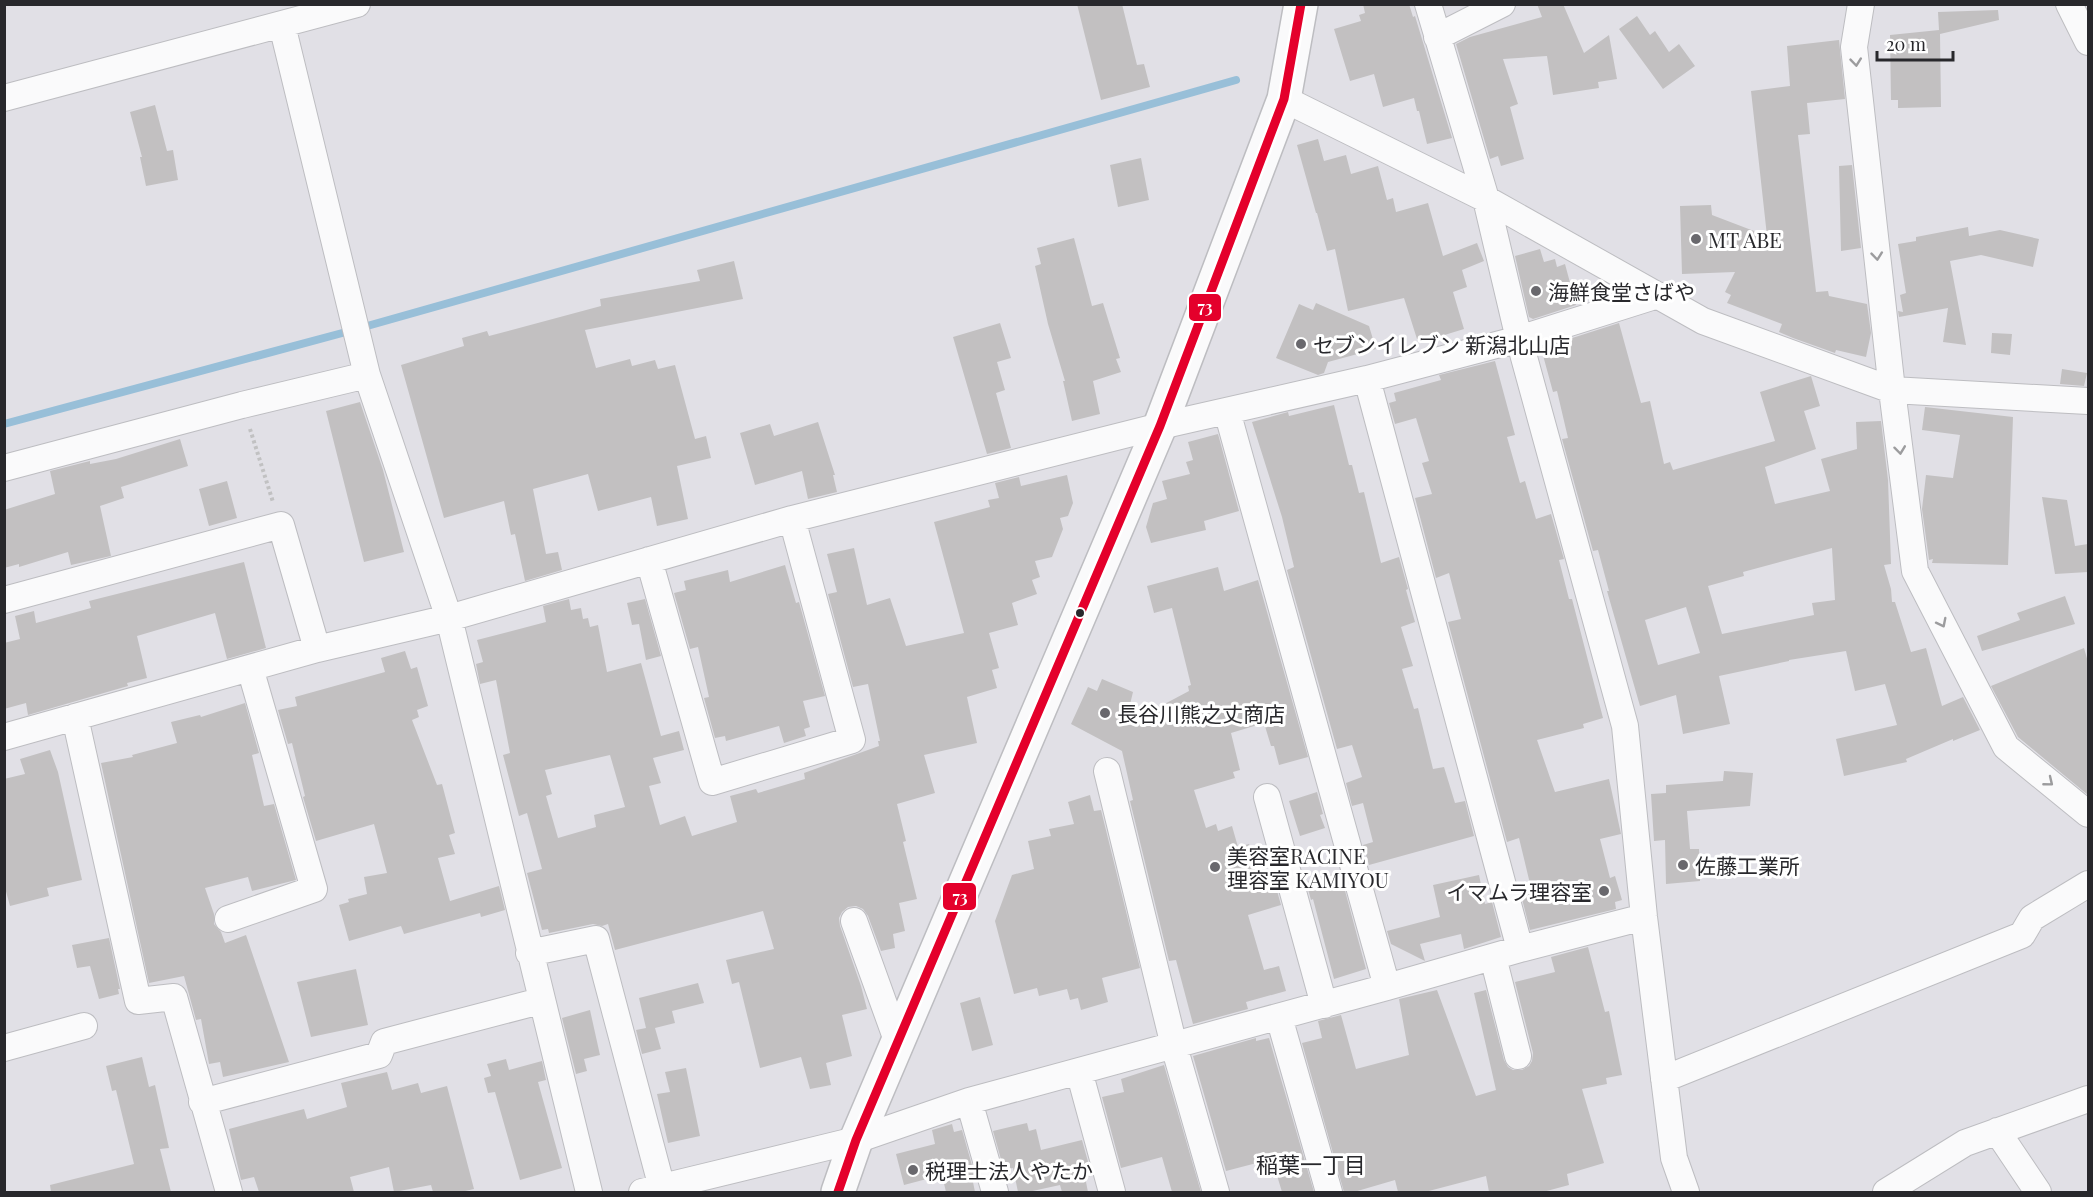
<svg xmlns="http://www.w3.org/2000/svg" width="2093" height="1197" font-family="'Playfair Display','Noto Sans JP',serif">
<rect width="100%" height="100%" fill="#e1e0e6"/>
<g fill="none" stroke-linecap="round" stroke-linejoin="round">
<path stroke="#98bfd8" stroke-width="8" d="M4 424 346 332 1236 80"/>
</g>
<path fill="#c2c0c1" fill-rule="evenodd" d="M1077 4H1122L1137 65 1144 64 1150 87 1101 100Z
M1363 4H1409L1413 17 1415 16 1452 138 1427 144 1419 111H1417L1414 98 1383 107 1374 74 1350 81 1334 29 1361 21 1359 15 1365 13Z
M1537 4H1563L1584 53 1609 35 1617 79 1598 82 1599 88 1553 95 1547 56 1503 59 1518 104 1510 107 1524 159 1501 166 1498 156 1490 159 1456 44 1470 37 1542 17Z
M1998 10 1999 20 1940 34 1941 107 1898 108V100H1891L1890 35 1939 30 1938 12Z
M1637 16 1650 35 1655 31 1669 52 1679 44 1695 66 1663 89 1619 29Z
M1839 40 1845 99 1807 103 1810 134 1798 135 1816 292 1828 291 1829 296 1867 304 1871 333 1866 357 1836 350 1835 353 1793 338 1779 332 1782 324 1727 303 1731 295 1725 292 1735 272 1682 274 1680 206 1711 205 1712 215 1767 236 1751 91 1790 86 1787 46Z
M155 105 167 151 173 150 178 180 146 186 140 157H142L130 112Z
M1318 139 1324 161 1346 155 1351 174 1378 166 1387 200 1393 198 1396 212 1428 203 1443 256 1477 243 1484 261 1462 270 1467 287 1453 292 1464 329 1438 337 1436 333 1417 339 1404 298 1348 311 1335 249 1327 251 1317 213H1316L1297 145Z
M1141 158 1149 200 1118 207 1110 165Z
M1852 165 1861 248 1841 251 1839 166Z
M1968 227 1969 236 2000 230 2039 239 2033 267 1981 255 1950 261 1966 345 1943 342 1948 308 1899 317 1898 311 1903 312 1900 295 1906 293 1898 244 1916 241V237Z
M1074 238 1092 306 1103 303 1120 358 1116 359 1121 372 1093 381 1100 414 1072 421 1063 381H1065L1048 324 1035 266 1041 264 1037 248Z
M1540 249 1544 262 1555 259 1557 267 1565 264 1576 305 1533 319 1529 317 1515 256Z
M734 261 743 299 585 330 596 368 630 359 632 366 655 360 658 369 675 365 695 439 706 436 711 458 677 466 688 519 657 526 651 497 598 511 588 474 533 489 546 554 558 552 562 570 525 581 515 534 511 535 504 501 444 518 401 365 464 346 462 338 487 331 489 336 601 306 600 299 700 281 697 270Z
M1316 303 1369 326 1376 349 1328 362 1324 373 1318 375 1276 358 1299 304 1313 310Z
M1000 323 1011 358 997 362 1005 390 996 393 1011 448 987 454 953 337Z
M1619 323 1641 403 1650 401 1664 464 1670 462 1673 470 1775 441 1760 392 1811 376 1820 406 1804 411 1816 449 1765 467 1775 504 1830 491 1821 459 1857 449 1856 422 1881 421 1888 480 1891 564 1884 565 1891 589 1892 602H1895L1911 652 1926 648 1942 706 1963 697 1980 730 1953 741V739L1906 759 1907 762 1844 776 1836 739 1897 725 1885 684 1855 691 1846 651 1789 660V661L1719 676 1730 724 1683 734 1676 695 1640 706 1607 591H1609L1598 550 1593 551 1562 439 1568 438 1557 391 1553 392 1541 348ZM1832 548 1835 600 1812 603 1814 615 1722 634 1708 586 1744 576 1743 572ZM1686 607 1700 653 1658 665 1645 620Z
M1992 333 2012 334 2010 355 1991 353Z
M1495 361 1515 435 1507 437 1520 483 1525 481 1536 519 1551 514 1564 559 1559 560 1569 599H1572L1603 718 1583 724 1584 728 1537 740 1555 792 1609 779 1621 834 1600 839 1610 878 1615 876 1622 900 1615 902 1616 909 1530 930 1521 895 1532 892 1519 838 1507 842 1448 622 1461 619 1449 573 1436 578 1415 498 1432 494 1422 463 1429 461 1416 418 1395 424 1389 403 1396 401 1394 393 1441 380 1439 375Z
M2062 369 2087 373 2084 386 2060 384Z
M360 402 383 470 404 552 364 562 326 411Z
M1334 405 1349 465H1352L1359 493 1364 492 1381 563 1399 557 1408 589 1406 590 1415 622 1401 627 1413 666 1402 669 1414 709 1418 708 1433 769 1444 767 1455 803 1465 801 1474 836 1369 865 1363 845 1373 842 1363 803 1352 806 1346 783 1362 777 1352 745 1337 749 1287 570 1294 567 1282 517 1252 422 1288 412 1289 416Z
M1925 407 2013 417 2008 565 1932 563 1933 559 1929 560 1922 509 1926 475 1953 478 1960 435 1922 430Z
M818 422 835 475H833L837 492 808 499 802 471 755 485 740 433 770 424 774 436Z
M1218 434 1239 511 1204 521 1206 530 1151 543 1146 527 1153 503 1167 499 1162 481 1190 474 1186 462 1193 460 1188 442Z
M180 439 188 466 121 487 124 498 100 506 111 556 71 565 68 552 19 567V564L4 568V510L55 494 50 471 90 461V464L116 459Z
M1067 475 1073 503 1068 516 1060 518 1063 529 1052 557 1035 561 1040 577 1032 580 1037 594 1012 603 1018 625 989 633 999 668 992 670 997 688 967 697 977 743 924 755 935 793 897 804 906 841 903 842 917 899 899 903 905 931 893 934 895 948 881 951 868 916 863 909 856 906 848 907 842 912 839 918 840 926 861 986 867 1009 842 1015 852 1056 826 1063 831 1085 810 1089 801 1057 760 1068 739 982 732 984 726 960 774 949 763 911 615 950 608 924 602 926 593 924 549 933 548 929 542 930 527 873 542 869 527 813 519 816 503 755 510 753 496 680 480 684 476 664 483 662 477 640 546 622 543 606 569 599 571 610 581 608 583 619 588 618 590 627 598 625 607 672 641 663 661 736 679 731 684 750 653 758 661 783 649 786 660 825 685 816 692 836 737 822 730 796 756 789 758 793 805 779 804 773 879 746 878 741H880L868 684 853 687 828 594 837 592 827 554 854 548 867 605 890 598 906 646 964 633 934 522 990 507 988 500 999 498 995 483 1019 477 1021 486ZM610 755 625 807 594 815 596 827 558 838 546 796 552 794 545 770Z
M227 481 237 518 209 526 199 489Z
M2042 497 2067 500 2075 546 2088 544V572L2055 574Z
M244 562 266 648 227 659 215 613 137 636 147 678 127 683 128 686 28 715 26 703 4 709V643L20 639 15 616 34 611 36 623 91 608 89 601Z
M785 565 796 603 799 602 825 696 803 701 810 727 804 729 806 736 784 743 779 726 726 741 725 736 715 738 704 698 709 697 698 647 690 649 674 593 686 590 684 581 728 570 730 582Z
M1218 567 1224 591 1258 580 1308 757 1279 765 1274 746H1271L1264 723 1231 733 1240 770 1233 772 1235 778 1194 790 1206 828 1216 824 1218 831 1232 826 1238 847 1249 844 1261 884 1274 880 1281 905 1248 915 1264 970 1279 966 1286 991 1246 1002 1248 1009 1193 1024 1176 960 1169 961 1130 801 1133 800 1122 751 1071 724 1088 687 1097 691 1102 679 1133 692 1125 725 1189 691 1188 686 1191 685 1172 608 1154 613 1147 586Z
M2065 596 2075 624 1982 651 1977 636 2020 620 2017 613Z
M645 599 661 656 646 660 639 624 632 625 627 603Z
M2084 648 2088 662V795L2018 737 1991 686Z
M405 651 411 669 417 667 428 706 417 710 419 717 412 720 437 785 442 784 455 833 449 835 455 854 438 858 450 901 499 886 505 910 481 917 480 913 404 934 401 926 349 941 339 905 349 902 348 899 367 894 364 877 387 873 374 824 316 841 303 797 305 796 292 743 288 744 278 710 297 706 295 697 385 672 381 658Z
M245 703 259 753 252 755 264 806 274 804 296 880 252 891 248 877 205 888 214 914V924L221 932 225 943 246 935 289 1062 223 1077 220 1062 209 1064 201 1019 196 1020 184 976 149 983 101 763 133 757 132 755 177 743 171 722 200 715 201 717Z
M50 750 58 772 82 880 47 888 49 896 10 906 4 884V779L25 774 20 759Z
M1724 771 1753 773 1750 806 1687 811 1690 849H1699L1700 881 1666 884 1665 840 1654 841 1651 794 1666 793V785L1723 781Z
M1317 792 1323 814 1320 815 1325 828 1300 836 1289 801Z
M1090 795 1094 811 1101 810 1140 968 1102 978 1108 1002 1081 1010 1078 998 1070 1000 1067 989 1039 996 1037 988 1014 994 995 921 1012 875 1034 869 1028 841 1051 836 1049 829 1074 824 1068 802Z
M1340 872 1366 969 1334 979 1313 899 1311 900 1306 882Z
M1479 875 1485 904 1492 902 1501 937 1464 949 1461 934 1420 944 1425 961 1391 944 1387 931 1440 917 1433 885Z
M109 938 120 989H118L119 994 99 999 90 966 77 968 72 945Z
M1588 947 1605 1012 1609 1011 1622 1075 1606 1078 1607 1084 1582 1089 1604 1163 1567 1174 1569 1185 1543 1192H1489L1486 1176 1425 1192H1398L1395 1180 1354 1192H1344L1302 1043 1322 1038 1318 1021 1341 1015 1356 1069 1409 1055 1399 999 1437 990 1476 1096 1496 1090 1474 993 1486 990 1504 1060 1508 1067 1513 1070H1522L1529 1066 1532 1061 1533 1053 1515 982 1555 972 1551 957Z
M356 969 368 1025 311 1037 297 982Z
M698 983 704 1003 672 1011 675 1023 655 1028 661 1049 642 1054 636 1030 646 1028 639 998Z
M980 997 993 1045 972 1051 960 1003Z
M590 1010 600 1055 584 1059 587 1071 576 1074 562 1018Z
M1256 1038V1041L1269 1038 1314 1192H1282L1272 1159 1226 1171 1193 1056Z
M142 1057 149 1087 155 1085 169 1148 160 1149 171 1192H51L50 1185 134 1164 116 1090 112 1091 106 1066Z
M506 1059 509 1070 542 1061 546 1080 538 1082 562 1168 520 1180 495 1092 488 1093 484 1078 491 1076 487 1064Z
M1164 1065 1201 1192H1172L1162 1157 1121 1168 1102 1097 1124 1092 1121 1079Z
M686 1068 700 1136 668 1143 657 1094 670 1092 665 1072Z
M387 1072 392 1090 418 1083 421 1093 447 1086 474 1189 461 1192H433L431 1185 394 1192 389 1167 350 1177 354 1192H259L254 1177 241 1180 229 1129 304 1109 307 1119 347 1107 341 1083Z
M1027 1123 1029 1131 1036 1129 1041 1150 1082 1140 1092 1176 1085 1177 1088 1192H1062L1060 1185 1028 1192H1018L1013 1168 1004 1170 993 1131Z
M952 1124 954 1132 962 1130 975 1176 972 1177 975 1192H946L942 1175 904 1185 896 1154 935 1144 932 1130Z"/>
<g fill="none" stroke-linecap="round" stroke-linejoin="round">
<g stroke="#bdbdc1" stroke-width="28">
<path id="minor" d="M1428 4 1486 199 1519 339 1625 726 1644 917 1674 1158 1686 1192
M1861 4 1854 47 1892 390 1915 571 2006 747 2088 814
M2069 4 2088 42
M282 25 367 375 449 618 589 1192
M1437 37 1502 4
M4 98 357 4
M1284 99 1486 199 1703 321 1892 390 2088 401
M1367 379 1520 949
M1227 411 1387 987
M4 468 242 405 367 375
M649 560 712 782 852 740 792 519
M4 600 281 525 317 649
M75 717 138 1001 174 997 229 1192
M4 737 317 649 449 618 792 519 1160 426 1367 379 1519 339 1658 295
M1107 771 1174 1046 1216 1192
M1267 797 1324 1005
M228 919 314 889 250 668
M854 921 898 1043
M529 953 596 939 662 1188
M1493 957 1518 1056
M1279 1017 1329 1192
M4 1048 84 1026
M1079 1071 1112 1192
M1664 1079 2022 935 2032 918 2088 884
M969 1101 995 1192
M202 1102 379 1055 384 1042 540 1001
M1997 1131 2038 1192
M642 1192 856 1140 969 1101 1387 987 1520 949 1644 917
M1886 1192 1965 1143 2088 1099"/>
</g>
<g stroke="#bdbdc1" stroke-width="36">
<path id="major" d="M838 1192 856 1140 1160 426 1284 99 1301 4"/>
</g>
<path stroke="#c1c1c2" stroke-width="4" stroke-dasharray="3 3" stroke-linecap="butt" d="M250 429 273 502"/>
<use href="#minor" stroke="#fafafb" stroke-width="26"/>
<use href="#major" stroke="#fafafb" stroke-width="33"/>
<g stroke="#fff" stroke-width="14">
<path id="bus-1" d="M838 1192 856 1140 1160 426 1284 99 1301 4"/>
</g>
<use href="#bus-1" stroke="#e4002b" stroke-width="9"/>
</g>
<defs><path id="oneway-chevron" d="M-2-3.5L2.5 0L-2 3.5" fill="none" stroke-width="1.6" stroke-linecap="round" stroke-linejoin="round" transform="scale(1.5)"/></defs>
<g stroke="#9c9c9e">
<use href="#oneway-chevron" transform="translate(1856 62) rotate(84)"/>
<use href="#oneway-chevron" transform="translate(1877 256) rotate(84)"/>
<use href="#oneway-chevron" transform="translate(1900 450) rotate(83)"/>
<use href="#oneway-chevron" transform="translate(1942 623) rotate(63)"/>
<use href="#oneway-chevron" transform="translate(2049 782) rotate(39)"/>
</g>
<g fill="#69686d" stroke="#fff" stroke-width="2">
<circle cx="1696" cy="239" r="6"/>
<circle cx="1536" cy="291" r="6"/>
<circle cx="1301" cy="344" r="6"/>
<circle cx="1105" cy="713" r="6"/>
<circle cx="1683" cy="865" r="6"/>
<circle cx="1215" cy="867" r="6"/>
<circle cx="1604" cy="891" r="6"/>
<circle cx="913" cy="1170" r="6"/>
</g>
<circle fill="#28282c" stroke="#fff" stroke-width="2" cx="1080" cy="613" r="5"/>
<g text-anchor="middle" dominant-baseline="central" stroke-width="6" stroke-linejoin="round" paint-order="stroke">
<g font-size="21" fill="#28282c" stroke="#fff" text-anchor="start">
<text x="1708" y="239">MT ABE</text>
<text x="1548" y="291">海鮮食堂さばや</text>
<text x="1313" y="344">セブンイレブン 新潟北山店</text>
<text x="1117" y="713">長谷川熊之丈商店</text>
<text x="1227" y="855">美容室RACINE<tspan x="1227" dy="24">理容室 KAMIYOU</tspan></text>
<text x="1695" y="865">佐藤工業所</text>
<text x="1592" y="891" text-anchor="end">イマムラ理容室</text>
<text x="925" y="1170">税理士法人やたか</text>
</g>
<g font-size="22" fill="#28282c" stroke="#fff">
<text x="1311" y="1164">稲葉一丁目</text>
</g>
</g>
<g stroke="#fff" stroke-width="2">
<rect x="1188" y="293" width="34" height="29" rx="6" fill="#e4002b"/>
<rect x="942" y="882" width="35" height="29" rx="6" fill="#e4002b"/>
</g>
<g font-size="16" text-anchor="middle" font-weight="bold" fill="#fff">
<text x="1205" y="313">73</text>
<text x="960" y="903">73</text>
</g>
<rect width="2093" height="1197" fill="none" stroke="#28282c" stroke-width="12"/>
<path d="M1877 51v9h76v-9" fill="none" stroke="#28282c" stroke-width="3"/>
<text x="1886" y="51" font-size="18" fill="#28282c" stroke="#ffffff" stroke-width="4.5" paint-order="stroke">20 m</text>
</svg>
